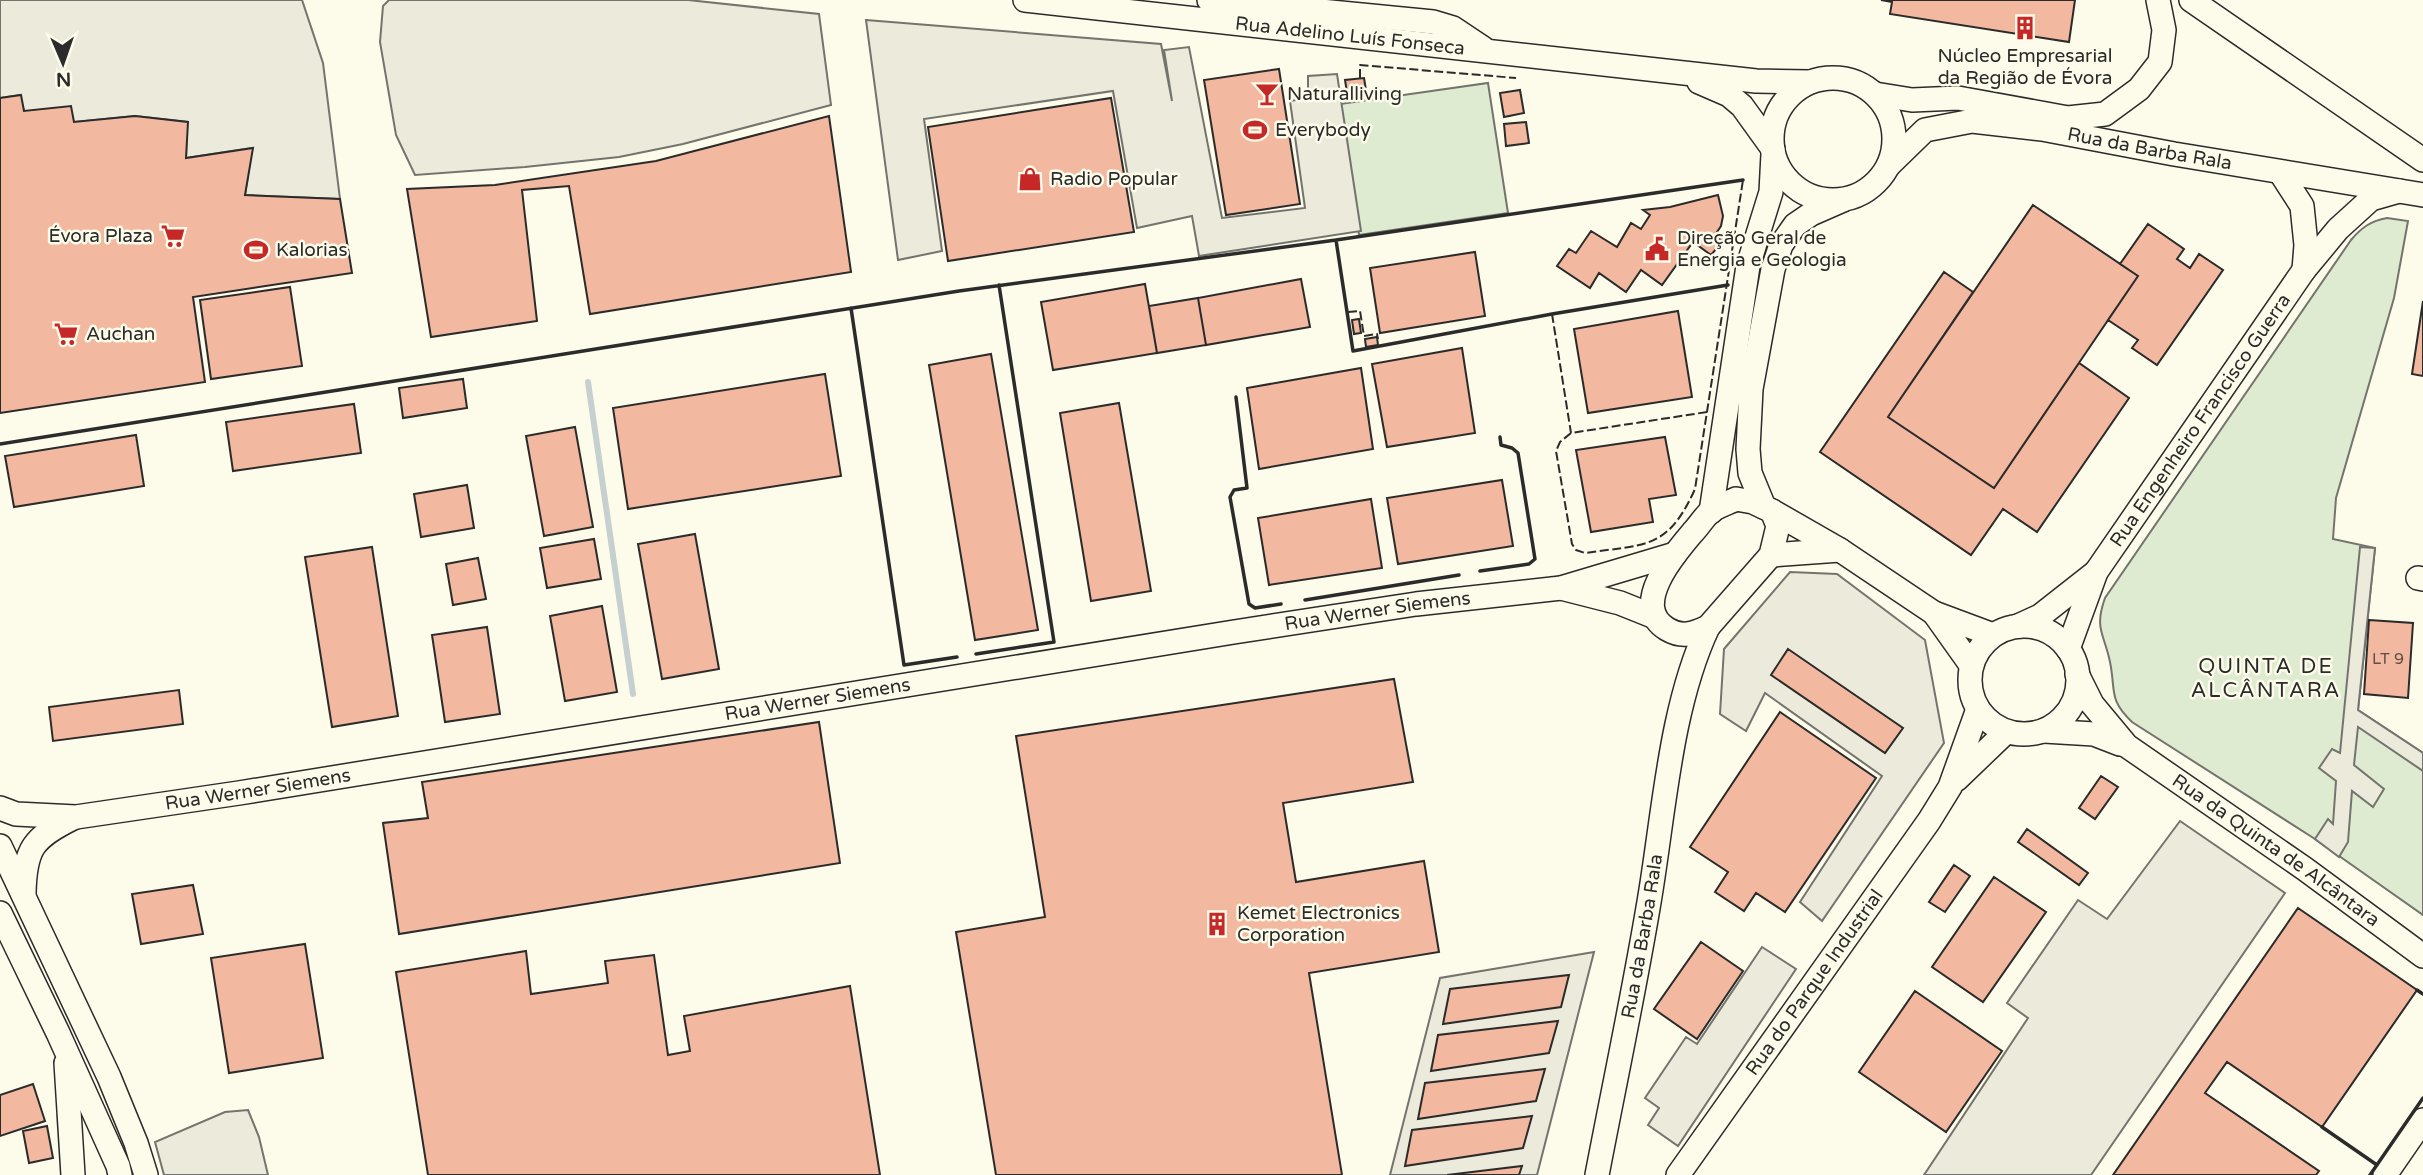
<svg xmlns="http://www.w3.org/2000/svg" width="2423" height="1175" font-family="'Varela Round',sans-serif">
<rect width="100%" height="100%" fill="#fdfbea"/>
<path fill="#deebd1" stroke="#74746e" stroke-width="2" d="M1488 83 1508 213 1359 235 1340 104Z
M2387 218 2408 221 2394 298 2336 498 2333 539 2375 548 2358 710 2423 753V915L2315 839 2132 722C2108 699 2116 691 2110 662 2104 633 2094 629 2105 598L2351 240C2362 227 2371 221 2387 218Z"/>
<path fill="#eceadb" stroke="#74746e" stroke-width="2" d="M0 0H302L323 63 340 199 245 195 252 148 186 158 187 122 135 116 74 122 24 111 20 95 0 98Z
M389 0H688L819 14 831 105 683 144 619 157 525 167 415 175 396 135 380 42 383 6Z
M866 20 1161 44 1172 101 1164 50 1189 47 1222 218 1305 208 1290 101 1308 98V76L1337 74 1361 231 1199 256 1192 216 1137 228 1113 91 924 119 942 251 898 260Z
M2360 547 2375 548 2358 710 2423 753V771L2358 727 2354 765 2384 789 2373 807 2352 791 2348 842 2339 857 2315 839 2328 819 2333 824 2336 781 2319 768 2332 749 2340 753Z
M1790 572 1837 574 1925 640 1944 743 1822 921 1800 902 1882 776 1765 693 1746 731 1720 714 1724 649Z
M2180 821 2285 893 2091 1175H1924L2028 1018 2007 1003 2078 900 2107 919Z
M1762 947 1796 969 1678 1146 1648 1125 1659 1108 1645 1098 1686 1037 1697 1044Z
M1594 952 1537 1175H1390L1440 978Z
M248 1110 259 1137 268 1175H164L155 1142 225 1112Z"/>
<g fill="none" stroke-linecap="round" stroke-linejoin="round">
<path stroke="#c7d0d0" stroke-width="6" d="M588 382 633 694"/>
</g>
<path fill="#f2b8a0" stroke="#2b2b2b" stroke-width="2" d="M1881 0H2075L2069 42 1890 14 1892 2Z
M1279 69 1300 204 1226 215 1204 80Z
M1364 78 1366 90 1347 93 1345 80Z
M1520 90 1524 113 1504 117 1500 93Z
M21 95 24 111 71 106 74 122 135 116 188 122 186 158 253 148 245 195 340 199 352 273 193 297 205 382 0 413V98Z
M1111 98 1134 232 948 261 928 127Z
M829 116 851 272 590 314 569 186 522 190 537 321 431 337 407 189 495 185 656 161Z
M1526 122 1529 143 1506 146 1504 124Z
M1718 195 1723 216 1721 226 1715 235 1723 241 1711 255 1693 242 1662 285 1641 270 1626 292 1599 273 1590 288 1557 266 1569 249 1576 253 1591 231 1617 247 1631 223 1641 229 1650 215 1643 210 1670 207Z
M2033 205 2138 276 1994 488 1888 417Z
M2148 224 2184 249 2177 259 2190 268 2199 254 2223 270 2157 365 2132 348 2138 340 2108 320 2138 276 2120 264Z
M1475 252 1485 316 1380 333 1370 268Z
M1944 272 1973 292 1888 417 1994 488 2079 363 2129 398 2037 532 2003 509 1971 555 1820 452Z
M1301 279 1310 327 1206 345 1198 298Z
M1145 284 1157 353 1053 370 1041 302Z
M290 287 302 366 211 379 200 300Z
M1198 298 1206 345 1157 353 1149 306Z
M2423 301V376L2412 374Z
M1678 311 1692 397 1588 413 1574 329Z
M1359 319 1361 333 1354 334 1352 320Z
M1377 337 1378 345 1366 347 1365 339Z
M1462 348 1475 433 1387 447 1372 364Z
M991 354 1038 630 975 640 929 365Z
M1361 368 1373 449 1259 469 1247 388Z
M825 374 841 476 628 509 613 408Z
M463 379 467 408 403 418 399 388Z
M1119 403 1151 591 1091 601 1060 413Z
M354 404 361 453 233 471 226 422Z
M575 427 593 527 544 536 526 436Z
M136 435 144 486 14 507 5 456Z
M1665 437 1676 495 1649 499 1653 522 1591 532 1576 450Z
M1502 480 1513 546 1398 564 1387 498Z
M467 485 474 528 421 537 414 494Z
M1371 499 1382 568 1269 585 1258 518Z
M695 534 719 669 662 679 638 544Z
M594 539 601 579 547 588 540 548Z
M372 547 398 716 332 727 305 557Z
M478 558 486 599 453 605 446 564Z
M602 606 617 692 565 701 550 616Z
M2369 620 2413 623 2408 698 2364 694Z
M487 627 500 714 445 722 432 635Z
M1788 649 1903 728 1885 753 1771 675Z
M1394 679 1413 782 1283 803 1296 882 1424 861 1439 952 1309 973 1342 1175H996L956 932 1045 917 1016 736Z
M179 690 183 724 53 741 49 707Z
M1780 712 1876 778 1785 912 1756 893 1744 911 1715 892 1728 872 1690 847Z
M819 722 840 863 399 934 383 823 428 818 422 782Z
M2101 776 2118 787 2095 819 2079 808Z
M2027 829 2088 873 2079 885 2018 842Z
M1954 865 1970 876 1945 912 1929 902Z
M1994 877 2046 912 1983 1002 1932 967Z
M193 885 203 934 141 944 132 894Z
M2298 908 2417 990 2322 1127 2227 1062 2205 1093 2319 1171 2316 1175H2113Z
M1701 942 1743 971 1697 1039 1654 1009Z
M305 944 323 1058 229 1073 211 958Z
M526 951 531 994 608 983 605 961 654 955 668 1055 690 1051 684 1016 850 986 880 1175H428L396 972Z
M1569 975 1561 1007 1443 1024 1450 989Z
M1915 991 2002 1051 1946 1132 1859 1072Z
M1558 1021 1549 1053 1431 1071 1438 1035Z
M1545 1069 1536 1101 1418 1119 1425 1083Z
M33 1084 45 1121 0 1136V1095Z
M1532 1116 1523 1148 1405 1166 1412 1130Z
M47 1126 53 1158 29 1163 23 1131Z
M1522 1166 1519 1175H1447Z"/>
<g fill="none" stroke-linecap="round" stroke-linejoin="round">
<g stroke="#2b2b2b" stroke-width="26">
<g id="minor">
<path id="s1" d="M1025 0 1756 81 1810 82"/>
<path d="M1209 0 1433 22 1453 28 1483 48"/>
<path d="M2191 0 2423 160"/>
<circle cx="1833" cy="139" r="61"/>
<path d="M1699 82 1729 95 1742 106 1773 149"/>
<path d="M1875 94 1912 100 1958 98 2068 118 2105 114 2139 89 2160 62 2164 30 2158 0"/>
<path id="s2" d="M1889 165 1925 130 1972 121 2042 129 2174 154 2423 195"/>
<path d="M2280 172 2302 206 2306 245 2304 270"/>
<path d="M1736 499 1753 502 1772 511 1778 526 1771 555 1708 627C1693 634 1682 638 1667 629 1629 606 1675 553 1693 532 1699 526 1704 517 1711 511 1718 506 1728 503 1736 499Z"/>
<path d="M1764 507 1750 473 1748 449 1751 389 1773 269 1781 245 1795 225 1811 214 1843 200"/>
<path d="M1772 511 1840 550 1934 613 1993 635"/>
<path d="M1711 512 1748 266 1771 192 1773 154"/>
<path d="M1771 555 1840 550"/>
<path d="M2418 578 2423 579"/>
<path d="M1561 588 1620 603 1655 617"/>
<path d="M1934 613 1971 665"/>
<path d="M2018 626 2040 616 2096 572"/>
<circle cx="2024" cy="680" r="54"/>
<path id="s3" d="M2068 649 2096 572 2304 270 2338 229 2371 199 2399 191"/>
<path id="s4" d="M2077 674 2092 704 2127 746 2305 869 2423 956"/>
<path d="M2044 731 2094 734 2120 744"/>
<path d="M1957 779 2006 732"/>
<path id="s5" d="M0 808 16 814 76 817 239 793 1234 632 1416 604 1561 588 1675 554"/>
<path d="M0 846 109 1077 136 1143 146 1175"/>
<path d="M24 893C25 848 33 838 73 818"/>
<path d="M0 913 58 1033 118 1166 120 1175"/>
<path d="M66 1063 73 1175"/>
<path id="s6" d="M1597 1175C1614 1086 1633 997 1648 908 1664 817 1669 710 1708 627"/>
<path id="s7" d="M1678 1175 1929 821 1950 787 1978 709"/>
<path d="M2385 1175 2423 1120"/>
</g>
</g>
<use href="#minor" stroke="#fdfbea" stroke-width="23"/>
<path stroke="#2b2b2b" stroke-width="2" stroke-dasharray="9 3.5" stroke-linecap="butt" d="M1360 78V65L1516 78
M1348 312 1360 311 1364 336 1377 334 1378 339
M1552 314 1571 433
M1707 412 1571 433 1560 442 1556 451 1572 544 1576 550 1585 553C1645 544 1667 551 1695 489L1743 180"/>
<path stroke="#2b2b2b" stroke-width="3.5" d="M1336 240 1353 351 1552 314 1728 285
M851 308 904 665 957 657
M1236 397 1247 488 1234 490 1230 497 1249 604 1255 608 1281 604
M0 444 959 291 1336 240 1743 180
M1480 571 1529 564 1535 559 1518 453 1512 448 1501 445 1500 437
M1305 600 1459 575
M976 654 1054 642 999 285
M2417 990 2423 994
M2322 1127 2377 1165
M2370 1175 2423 1098"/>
</g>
<defs>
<g id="building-bare" transform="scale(1.89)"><path d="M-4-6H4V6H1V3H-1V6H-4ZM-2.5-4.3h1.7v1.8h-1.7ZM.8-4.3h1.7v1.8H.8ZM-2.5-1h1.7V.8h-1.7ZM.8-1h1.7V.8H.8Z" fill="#c62828" stroke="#fdfbea" stroke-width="2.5" paint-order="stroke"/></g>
<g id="bar-bare" transform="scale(1.89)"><path d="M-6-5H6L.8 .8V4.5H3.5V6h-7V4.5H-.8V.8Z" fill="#c62828" stroke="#fdfbea" stroke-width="2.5" paint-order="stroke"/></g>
<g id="stadium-bare" transform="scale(1.89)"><path d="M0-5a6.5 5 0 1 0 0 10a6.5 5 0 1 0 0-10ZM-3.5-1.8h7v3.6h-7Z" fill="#c62828" stroke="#fdfbea" stroke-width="2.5" paint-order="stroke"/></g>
<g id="shop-bare" transform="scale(1.89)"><path d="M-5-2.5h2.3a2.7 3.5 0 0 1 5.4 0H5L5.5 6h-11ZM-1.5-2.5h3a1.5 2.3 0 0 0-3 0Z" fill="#c62828" stroke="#fdfbea" stroke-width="2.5" paint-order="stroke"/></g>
<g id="supermarket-bare" transform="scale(1.89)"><path d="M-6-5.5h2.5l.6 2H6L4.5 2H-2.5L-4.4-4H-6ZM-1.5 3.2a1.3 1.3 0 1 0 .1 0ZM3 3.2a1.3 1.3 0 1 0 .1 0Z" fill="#c62828" stroke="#fdfbea" stroke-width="2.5" paint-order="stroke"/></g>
<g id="civic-bare" transform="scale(1.89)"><path d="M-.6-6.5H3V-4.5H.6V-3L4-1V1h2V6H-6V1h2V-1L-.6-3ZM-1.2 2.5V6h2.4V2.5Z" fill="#c62828" stroke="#fdfbea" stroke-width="2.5" paint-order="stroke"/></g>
</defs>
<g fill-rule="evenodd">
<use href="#building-bare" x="2025" y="28"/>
<use href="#bar-bare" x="1267" y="94"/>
<use href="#stadium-bare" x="1255" y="130"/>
<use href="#shop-bare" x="1030" y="179"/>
<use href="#supermarket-bare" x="173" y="236"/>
<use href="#civic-bare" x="1657" y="249"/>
<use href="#stadium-bare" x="256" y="250"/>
<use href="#supermarket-bare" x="66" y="334"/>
<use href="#building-bare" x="1217" y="924"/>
</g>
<g text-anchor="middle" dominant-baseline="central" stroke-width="5" stroke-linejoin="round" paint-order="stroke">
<g font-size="16" fill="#5d4e48">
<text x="2388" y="659">LT 9</text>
</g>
<g font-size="19" fill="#2b2b2b" stroke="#fdfbea">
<text stroke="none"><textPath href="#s1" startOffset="327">Rua Adelino Luís Fonseca</textPath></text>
<text stroke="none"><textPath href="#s2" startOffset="278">Rua da Barba Rala</textPath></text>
<text stroke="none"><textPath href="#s3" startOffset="266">Rua Engenheiro Francisco Guerra</textPath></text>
<text stroke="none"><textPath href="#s5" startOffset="1395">Rua Werner Siemens</textPath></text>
<text stroke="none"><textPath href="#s5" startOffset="828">Rua Werner Siemens</textPath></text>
<text stroke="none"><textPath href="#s5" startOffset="261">Rua Werner Siemens</textPath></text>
<text stroke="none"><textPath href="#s4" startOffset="270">Rua da Quinta de Alcântara</textPath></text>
<text stroke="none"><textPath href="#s6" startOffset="243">Rua da Barba Rala</textPath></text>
<text stroke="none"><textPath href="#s7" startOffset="236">Rua do Parque Industrial</textPath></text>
</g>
<g font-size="19" fill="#2b2b2b" stroke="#fdfbea" text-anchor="start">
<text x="2025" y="56" text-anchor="middle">Núcleo Empresarial<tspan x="2025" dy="22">da Região de Évora</tspan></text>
<text x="1287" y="94">Naturalliving</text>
<text x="1275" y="130">Everybody</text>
<text x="1050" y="179">Radio Popular</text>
<text x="153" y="236" text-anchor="end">Évora Plaza</text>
<text x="1677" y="238">Direção Geral de<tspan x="1677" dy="22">Energia e Geologia</tspan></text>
<text x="276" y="250">Kalorias</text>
<text x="86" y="334">Auchan</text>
<text x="1237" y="913">Kemet Electronics<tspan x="1237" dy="22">Corporation</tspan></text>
</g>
<g font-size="21" letter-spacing="2" fill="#2b2b2b" stroke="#fdfbea">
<text x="2266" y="666">QUINTA DE<tspan x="2266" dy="24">ALCÂNTARA</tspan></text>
</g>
</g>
<g transform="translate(63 63) rotate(178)" stroke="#fdfbea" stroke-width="5" paint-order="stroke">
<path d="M0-5L12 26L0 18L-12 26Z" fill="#2b2b2b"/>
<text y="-10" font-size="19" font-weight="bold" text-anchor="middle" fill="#2b2b2b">N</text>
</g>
</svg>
